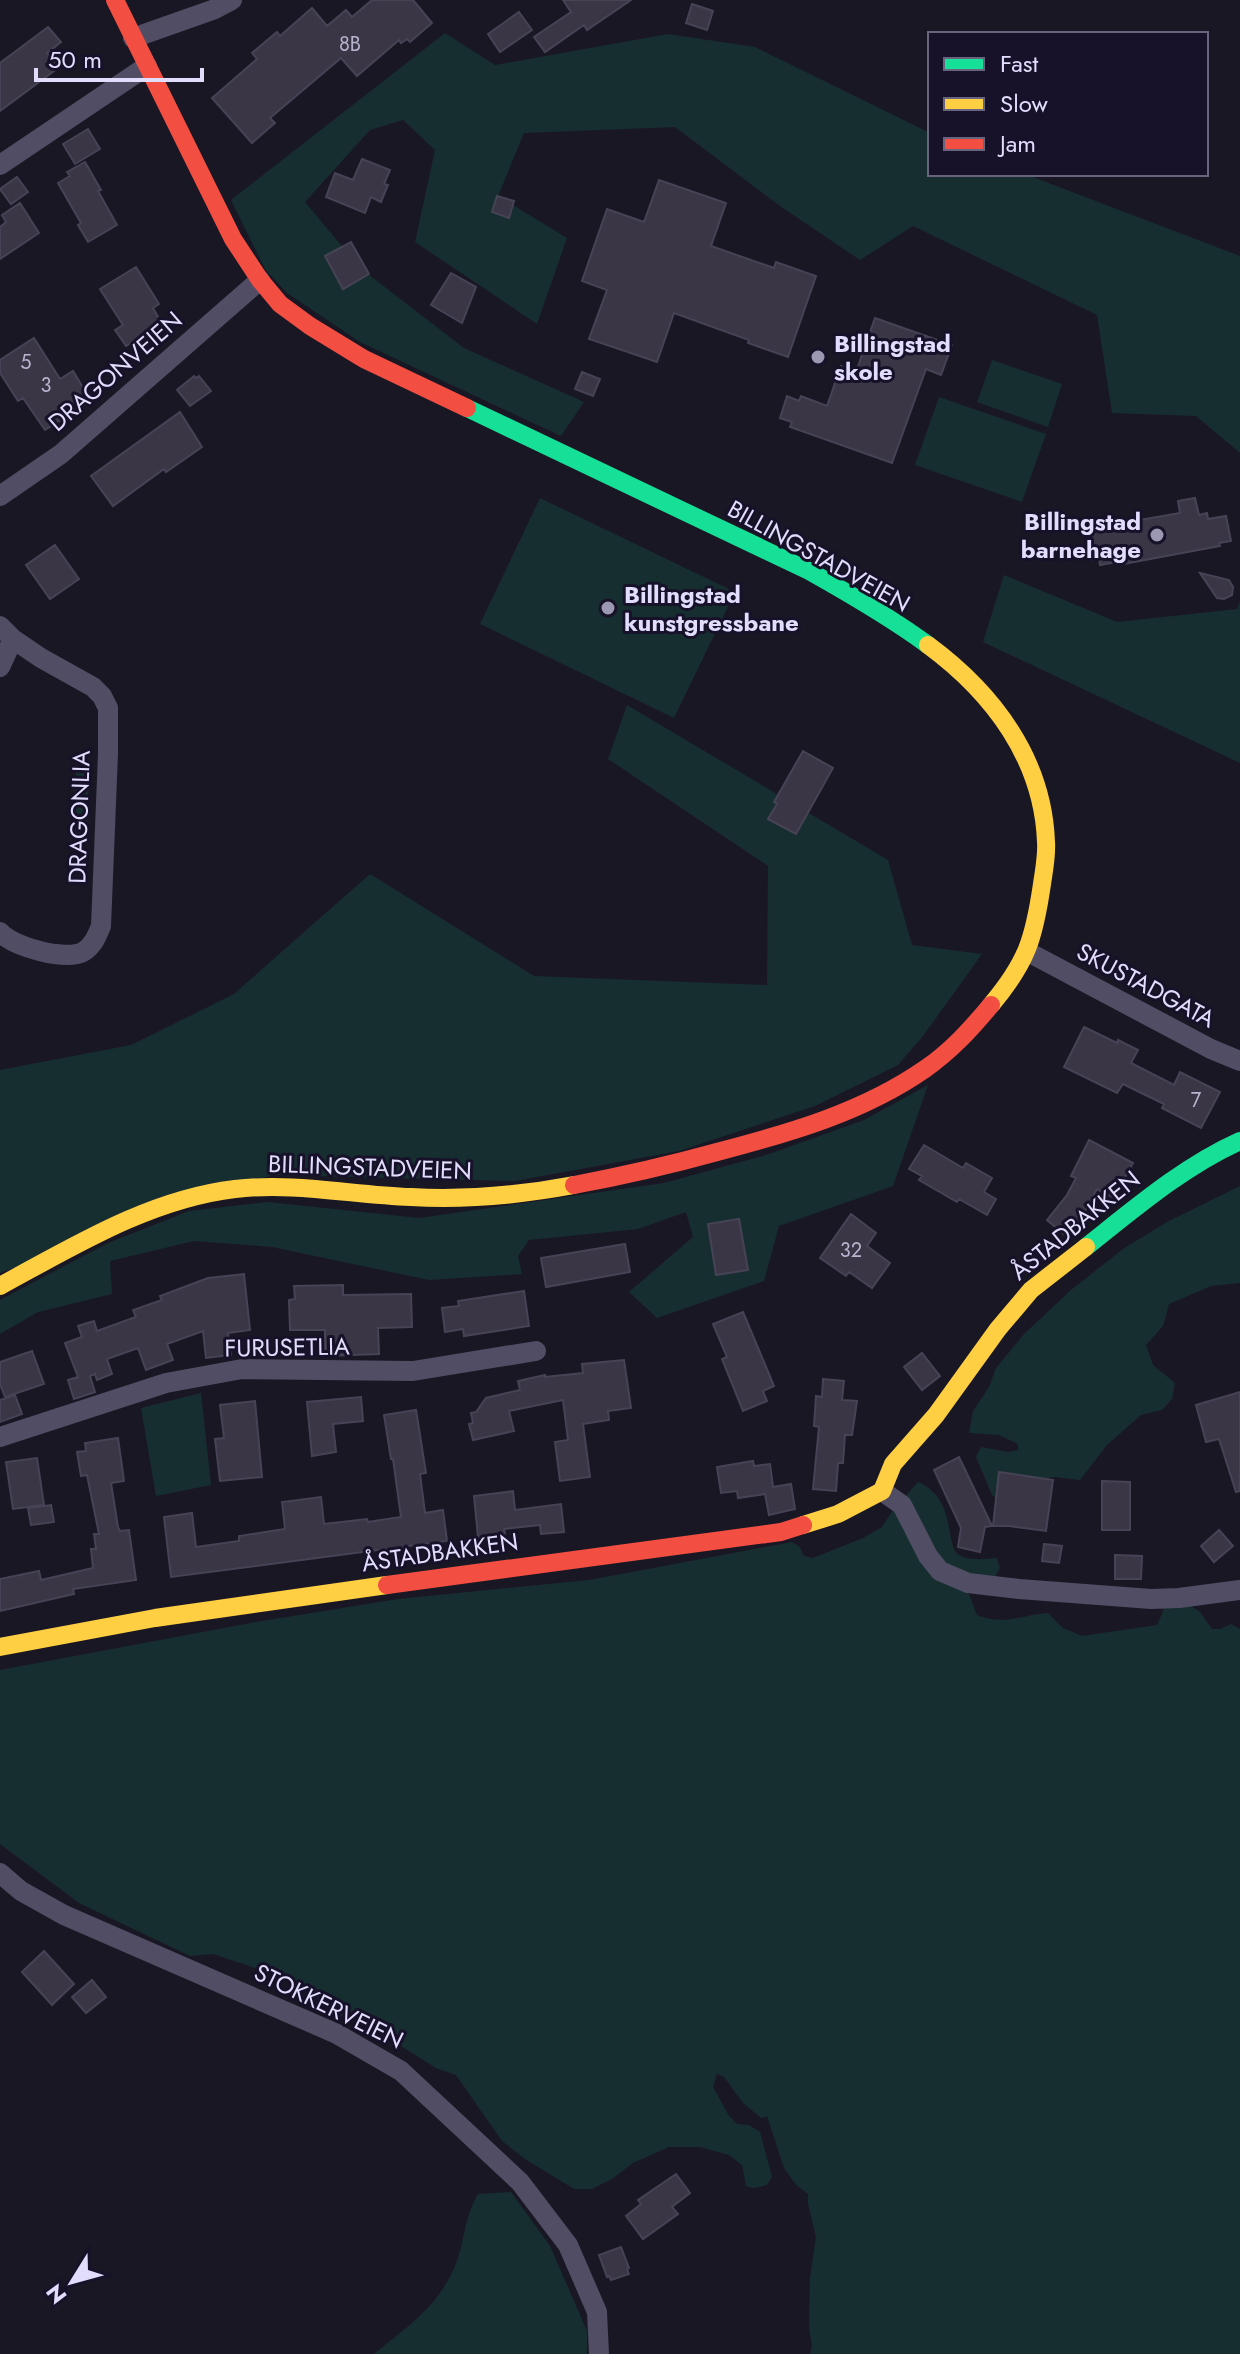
<svg xmlns="http://www.w3.org/2000/svg" width="1240" height="2354" font-family="Jost,sans-serif">
<rect width="100%" height="100%" fill="#1a1724"/>
<path fill="#172e31" d="M445 33 495 65 668 34 755 47 930 133V174H1025L1240 256V453L1196 416 1112 413 1097 315 913 226 860 260 780 206 675 127 524 133 498 196 567 238 537 324 415 242 435 150 403 120 370 130 305 202 360 268 464 348 584 402 561 436 360 342 287 293 265 269 231 200Z
M992 360 1062 384 1048 427 977 402Z
M939 397 1046 434 1022 502 915 465Z
M540 498 735 592 674 718 480 624Z
M1004 575 1117 622 1237 609 1240 601V763L983 642Z
M627 705 888 860 912 945 982 954 923 1036 898 1065 815 1106 679 1151 515 1181 272 1175 0 1273V1070L131 1045 234 994 370 874 534 976 767 985 768 866 608 759Z
M76 768 89 769 87 835 71 834Z
M928 1085 893 1186 779 1226 764 1281 657 1318 629 1292 693 1237 686 1212 638 1229 529 1240 518 1256 522 1274 429 1280 272 1247 194 1241 110 1261 112 1294 38 1312 0 1334V1300L108 1243 189 1211 268 1202 419 1218 664 1183 769 1154 864 1120Z
M1240 1186V1283L1211 1286 1169 1304 1163 1326 1146 1345 1153 1365 1175 1383 1172 1399 1162 1410 1141 1415 1107 1445 1080 1480 1054 1477 1030 1481 1007 1507 992 1495 976 1457 981 1447 1008 1452 1018 1450V1444L999 1435 969 1433 973 1411 989 1387 996 1368 1025 1333 1071 1290 1123 1249 1167 1222Z
M201 1393 211 1485 156 1496 141 1408Z
M918 1482C958 1499 944 1546 959 1555 969 1561 986 1559 997 1558L1000 1568 995 1577 953 1586 969 1594 977 1615C1004 1626 1021 1615 1048 1613L1063 1628 1082 1636 1157 1625 1162 1614 1166 1594H1174L1200 1612 1212 1629H1220L1231 1624 1240 1629V2354H810L812 2346 809 2327 810 2277 816 2237 808 2204V2194L796 2185 784 2168 767 2116 761 2118 743 2103 724 2077 717 2074 713 2087 729 2116 737 2124 749 2125 760 2132 772 2177 767 2185 754 2188 746 2186 742 2165 729 2155 700 2147H669L633 2163 612 2179 592 2189H574L525 2159 502 2141 456 2075 436 2068 377 2031 343 2017 322 2004 304 1984 213 1954 190 1956 79 1903 0 1844V1670L256 1622 398 1599 589 1580 792 1542 799 1546 804 1556 813 1558 863 1538 882 1527 893 1510Z
M511 2192 550 2246 587 2331V2354H374C408 2326 437 2308 455 2266 465 2242 463 2220 478 2194Z"/>
<path fill="#3a3645" stroke="#474356" stroke-width="2" d="M372 0H413L432 23 410 42 407 39 401 43 399 40 357 76 341 58 270 118 275 123 252 143 212 98 257 59 252 53 277 32 280 36 312 8 327 26 346 10 352 17Z
M563 0H631L587 30 584 25 545 52 534 37 571 12Z
M692 4 713 11 707 30 686 23Z
M519 12 532 30 500 52 488 34Z
M48 27 61 42 47 53 58 68 0 111V63Z
M88 129 100 149 75 164 63 144Z
M362 159 390 170 384 184 388 185 381 202 371 197 365 213 326 197 335 173 353 180Z
M85 162 101 190 98 191 117 225 88 242 78 225 81 223 58 183 70 176 67 172Z
M17 177 28 192 11 204 0 189Z
M659 180 726 203 711 246 774 268 776 262 816 276 788 357 748 343 749 340 674 313 657 362 589 339 607 290 582 281 607 209 644 222Z
M497 196 514 201 509 218 492 212Z
M20 203 39 233 0 259V227L6 222 2 215Z
M351 242 369 274 343 289 325 256Z
M136 267 159 304 153 308 162 324 126 346 115 330 123 325 100 289Z
M451 273 476 287 462 323 431 305Z
M875 318 952 345 941 375 926 369 892 463 790 427 792 422 780 418 787 396 799 401 801 396 827 406 841 366 856 372Z
M34 338 60 379 73 371 91 401 45 430 23 398 18 401 0 373V360Z
M582 372 600 379 593 396 575 389Z
M194 376 196 378 199 376 211 391 190 406 177 390Z
M180 412 202 447 166 472 164 469 113 506 91 476Z
M1195 498 1199 515 1207 513 1208 519 1226 516 1231 541 1219 543 1220 546 1123 564 1122 561 1100 565 1099 559 1091 560 1087 536 1095 534 1094 528 1180 513 1178 501Z
M55 545 79 579 50 599 26 565Z
M1200 573 1229 580 1233 587 1232 595 1224 599 1217 598Z
M803 751 833 768 796 834 768 819 777 804 774 802Z
M1084 1027 1117 1043 1118 1040 1138 1050 1131 1063 1174 1085 1180 1072 1220 1092 1201 1128 1162 1108 1164 1104 1123 1084 1117 1093 1064 1067Z
M1089 1140 1133 1163 1114 1198 1097 1189 1082 1217 1066 1236 1047 1220 1067 1195 1076 1178 1071 1176Z
M924 1145 963 1168 966 1163 992 1178 984 1192 996 1199 987 1215 959 1199 957 1202 919 1180 922 1176 909 1169Z
M851 1214 876 1233 867 1246 890 1263 872 1288 849 1272 846 1276 820 1258Z
M739 1219 748 1270 716 1275 708 1224Z
M625 1244 630 1272 546 1287 541 1258Z
M244 1274 250 1330 228 1333 231 1355 206 1358 203 1331 167 1344 173 1360 146 1370 138 1348 107 1359 112 1374 97 1380 95 1374 90 1376 95 1392 74 1399 68 1380 78 1377 65 1343 82 1337 78 1326 94 1321 97 1331 136 1317 133 1310 162 1300 160 1296 208 1278Z
M343 1285V1295L411 1294 412 1327 378 1328 379 1354 325 1356V1330H290L289 1300 295 1299 294 1286Z
M524 1291 529 1326 464 1336 463 1329 445 1332 442 1308 459 1306 458 1301Z
M743 1312 774 1386 763 1391 767 1401 743 1411 722 1359 727 1357 713 1324Z
M32 1351 44 1384 5 1397 0 1384V1362Z
M922 1353 940 1376 922 1390 904 1367Z
M624 1360 631 1408 608 1411 609 1420 583 1424 590 1477 560 1481 555 1442 568 1440 563 1400 509 1411 514 1431 473 1440 469 1424 473 1423 471 1413 476 1412 486 1398 520 1390 518 1381 545 1375V1377L583 1373 582 1364Z
M823 1379 844 1381 842 1400 857 1401 852 1435H845L843 1463H838L836 1491 813 1489 819 1427 814 1426 816 1396 822 1397Z
M1240 1392V1491L1236 1492 1219 1439 1206 1442 1196 1405Z
M15 1395 22 1414 0 1422V1400Z
M361 1397 363 1421 333 1424 336 1452 312 1456 307 1402Z
M255 1401 262 1477 220 1481 215 1439 224 1438 220 1405Z
M416 1410 426 1473 420 1474 425 1513 443 1510 447 1541 171 1577 164 1517 192 1513 196 1547 239 1541V1536L285 1529 282 1502 321 1497 324 1524 367 1519 368 1522 401 1517 393 1459H391L384 1415Z
M118 1438 124 1481 111 1483 118 1527 120 1531 129 1530 136 1580 73 1589 74 1594 0 1611V1579L39 1571 41 1580 93 1568 91 1549H96L94 1534H99L87 1475 81 1476 77 1452 86 1451 85 1443Z
M959 1457 992 1526 985 1527 980 1552 958 1547 961 1528 934 1470Z
M37 1458 44 1505 13 1509 6 1462Z
M753 1461 754 1466 770 1464 773 1487 791 1484 795 1509 769 1515 765 1494 738 1498 737 1491 721 1493 717 1467Z
M999 1472 1053 1480 1046 1531 1009 1526H993Z
M1102 1481 1130 1482V1530H1102Z
M513 1491 515 1510 561 1504 564 1532 541 1534 540 1525 504 1529 505 1534 478 1537 474 1496Z
M51 1505 54 1522 31 1525 28 1508Z
M1219 1530 1233 1546 1214 1562 1201 1546Z
M1044 1544 1062 1546 1059 1563 1042 1561Z
M1115 1555 1142 1556 1141 1579H1115Z
M44 1951 74 1984 52 2005 22 1972Z
M92 1980 106 1997 86 2013 72 1997Z
M676 2174 690 2193 672 2207 678 2214 643 2239 626 2216 641 2204 638 2200Z
M621 2247 629 2268 627 2269 629 2274 611 2280 609 2276 607 2277 599 2255Z"/>
<g fill="none" stroke-linecap="round" stroke-linejoin="round">
<path stroke="#504d64" stroke-width="20" d="M133 38 215 9 232 0
M0 165 147 66
M0 496 61 454 260 280
M0 626 13 639 41 658 93 687 102 696 108 708V754L101 926C97 936 93 946 83 952 65 961 13 947 0 932
M0 667 13 639
M1028 952 1211 1049 1240 1061
M0 1437 166 1383 242 1369 413 1371 536 1351
M882 1491 902 1505 928 1556 940 1571 968 1583 1019 1589 1151 1599 1179 1598 1240 1590
M0 1873 21 1891 64 1915 337 2034 401 2071 520 2182 568 2245 597 2312 599 2354"/>
<path stroke="#16e098" stroke-width="18" d="M467 408 809 571C850 594 890 617 928 645
M1086 1247C1134 1209 1184 1166 1240 1141"/>
<path stroke="#ffcf43" stroke-width="18" d="M928 645C993 693 1043 759 1046 842 1047 856 1044 870 1042 884 1034 939 1027 962 991 1005
M0 1286C74 1246 150 1199 235 1189 294 1182 352 1195 411 1197 465 1200 521 1195 574 1185
M803 1525 838 1514 882 1491 893 1464 936 1415 998 1329 1031 1290 1086 1247
M0 1647 155 1618 387 1585"/>
<path stroke="#f24e42" stroke-width="18" d="M115 0 233 239 260 280 280 304 310 326 364 359 467 408
M574 1185C622 1176 670 1165 717 1152 790 1133 863 1112 925 1069 951 1051 971 1029 991 1005
M387 1585 781 1532 803 1525"/>
</g>
<g fill="#9c98b1" stroke="#171229" stroke-width="3">
<circle cx="818" cy="357" r="8"/>
<circle cx="1157" cy="535" r="8"/>
<circle cx="608" cy="608" r="8"/>
</g>
<g text-anchor="middle" dominant-baseline="central" stroke-width="6" stroke-linejoin="round" paint-order="stroke">
<g font-size="20" fill="#b8b3cf">
<text x="350" y="44">8B</text>
<text x="26" y="362">5</text>
<text x="46" y="385">3</text>
<text x="1196" y="1100">7</text>
<text x="851" y="1250">32</text>
</g>
<g font-size="24" font-weight="bold" fill="#e2ddfd" stroke="#171229" text-anchor="start">
<text x="834" y="343">Billingstad<tspan x="834" dy="28">skole</tspan></text>
<text x="1141" y="521" text-anchor="end">Billingstad<tspan x="1141" dy="28">barnehage</tspan></text>
<text x="624" y="594">Billingstad<tspan x="624" dy="28">kunstgressbane</tspan></text>
</g>
<g font-size="24" fill="#e2ddfd" stroke="#171229">
<text transform="translate(115 371) rotate(-41)">DRAGONVEIEN</text>
<text transform="translate(819 556) rotate(29)">BILLINGSTADVEIEN</text>
<text transform="translate(79 817) rotate(-88)">DRAGONLIA</text>
<text transform="translate(1146 985) rotate(28)">SKUSTADGATA</text>
<text transform="translate(370 1167) rotate(2)">BILLINGSTADVEIEN</text>
<text transform="translate(1075 1225) rotate(-39)">ÅSTADBAKKEN</text>
<text transform="translate(287 1347) rotate(-1)">FURUSETLIA</text>
<text transform="translate(440 1552) rotate(-8)">ÅSTADBAKKEN</text>
<text transform="translate(329 2006) rotate(26)">STOKKERVEIEN</text>
</g>
</g>
<rect x="928" y="32" width="280" height="144" fill="#171229" stroke="#68637e" stroke-width="2"/>
<rect x="944" y="58" width="40" height="12" fill="#16e098" stroke="#68637e" stroke-width="2"/>
<text x="1000" y="72" font-size="24" fill="#e2ddfd">Fast</text>
<rect x="944" y="98" width="40" height="12" fill="#ffcf43" stroke="#68637e" stroke-width="2"/>
<text x="1000" y="112" font-size="24" fill="#e2ddfd">Slow</text>
<rect x="944" y="138" width="40" height="12" fill="#f24e42" stroke="#68637e" stroke-width="2"/>
<text x="1000" y="152" font-size="24" fill="#e2ddfd">Jam</text>
<g transform="translate(72 2282) rotate(233)" stroke="#171229" stroke-width="6" paint-order="stroke">
<path d="M0-6L14 30L0 20L-14 30Z" fill="#e2ddfd"/>
<text y="-12" font-size="22" font-weight="bold" text-anchor="middle" fill="#e2ddfd">N</text>
</g>
<path d="M36 68v12h166v-12" fill="none" stroke="#e2ddfd" stroke-width="4"/>
<text x="48" y="68" font-size="24" fill="#e2ddfd" stroke="#171229" stroke-width="6" paint-order="stroke">50 m</text>
</svg>
